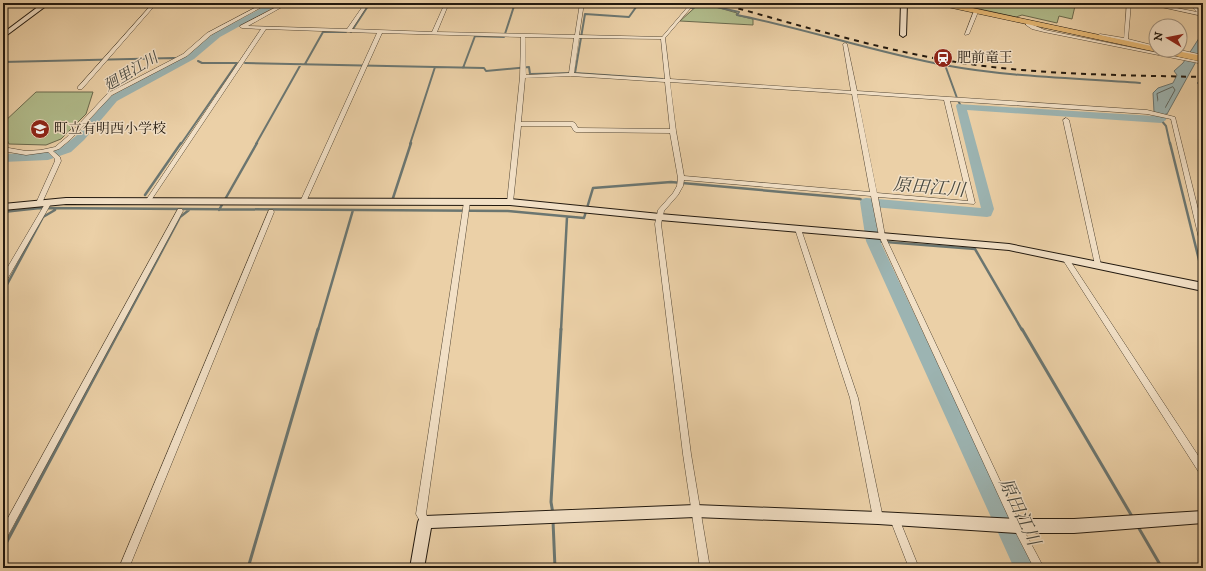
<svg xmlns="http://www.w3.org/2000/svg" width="1206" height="571" font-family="'IM FELL DW Pica','Noto Serif JP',serif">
<rect width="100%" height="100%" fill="#ebd0a7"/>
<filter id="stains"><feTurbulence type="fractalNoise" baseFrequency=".005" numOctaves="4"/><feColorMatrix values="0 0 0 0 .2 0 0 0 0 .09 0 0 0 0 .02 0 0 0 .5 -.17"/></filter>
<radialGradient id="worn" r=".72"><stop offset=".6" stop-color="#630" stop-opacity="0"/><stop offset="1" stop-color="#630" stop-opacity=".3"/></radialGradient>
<path fill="#b1bc8c" stroke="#6a6a4e" d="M700 3 717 5 716 7 737 13 736 15 753 19V25L680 21Z
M952 3H1066L1075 6 1072 19 1059 16 1057 23 1022 15 1016 17Z
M36 92H93L86 114 61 139 46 145 9 144 5 136H3V123Z"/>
<path fill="#9cb4b2" stroke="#6b7671" d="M1203 32V49L1167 114 1154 112 1153 93 1158 88 1173 83 1177 75 1174 71 1183 63Z"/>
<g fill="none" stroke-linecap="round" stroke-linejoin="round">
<path stroke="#5f6660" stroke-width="1" d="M1173 87 1175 90 1165 108H1159L1157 94Z"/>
<path stroke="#6b7671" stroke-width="2" d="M664 3 693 8 698 3
M712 3 719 5 717 7 739 12 737 15C807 29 874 52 944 65 1008 77 1075 78 1140 83
M351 32 370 3
M191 57 193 58
M198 61 202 63H237
M3 62 174 58 183 61
M245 63 484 68 486 71 529 67 530 74 575 73 662 79
M305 64 323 32H346
M945 65 957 98
M463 68 475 36 504 37 515 3
M575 73 585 14 629 17 639 3
M1198 83H1203
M957 99 961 106
M1161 120 1166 126 1170 144
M181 144 237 63
M256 144 301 64
M410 144 435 67"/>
<path stroke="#6b7671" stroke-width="2.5" d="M1170 143 1203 276
M145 195 181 143
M393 198 411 143
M219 210 257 143
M3 212 40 208 508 211 584 218 593 188 671 182 860 199 866 202
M873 241 975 249 1022 330
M3 292 43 217 55 210
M120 330 180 217 189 210
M318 330 353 210
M561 330 567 217"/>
<path stroke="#6b7671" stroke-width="3" d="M1022 329 1133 518
M553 514 551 502 561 329
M553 521 555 568
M1137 525 1162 568
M3 549 120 329
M248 568 318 329"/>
<path fill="#9cb4b2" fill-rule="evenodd" d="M271 3H282L220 37 194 59 117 101 84 140 71 152 48 160 3 162V154L47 152 63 146 76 136 109 97 188 55 214 33Z
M1164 97 1169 100 1165 105 1166 120 1161 123 967 110 994 209 991 216 987 217 873 207 880 241 1034 568H1014L866 241 860 202 862 199 866 198 981 208 956 106 957 104 1155 116V105L1160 98Z"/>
<g stroke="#544735" stroke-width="1">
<path id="street" d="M153 3H157L82 89H78V87Z
M264 3H269L211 35 187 56 112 95 71 139 59 149 53 151 60 157 61 161 42 203 41 204H37L36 203 55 161V159L48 152 26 155 3 151V147L26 151 41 150 55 147 67 137 108 93 183 54 207 33Z
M284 3H289L248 26 347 29 365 3H369L352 29 432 32 445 3H449L437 32 575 35 580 3H584L579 35 662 37 691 3H695L665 38 670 79 851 91 843 44 845 43 847 44 857 91 1147 110 1175 117 1203 229V245L1200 243 1171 119 1147 114 950 101 975 203 974 204 878 197 885 236 1020 523 1044 568H1034L1014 529 879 236 871 196 684 180 683 186 678 195 664 211 661 224 691 454 710 568H700L683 454 655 224 658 210 673 193 677 186 678 178 670 133 576 132 574 131 571 126H521L513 202 510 204 508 203 507 202 520 77 521 37 382 33 306 202 303 204 300 202 377 33 266 29 150 202H146L145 201 146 200 261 29 242 28 240 27V26ZM525 37 574 38 569 73 526 75ZM579 38 661 39 665 79 574 73ZM571 76 665 82 670 129 578 128 575 123 573 122H521L525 78ZM670 82 852 94 870 192 684 176 676 131ZM857 94 944 100 968 201 877 193Z
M1127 3H1131L1128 39 1156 46V48L1098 35 1100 34 1124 38Z
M1143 3H1151L1197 12 1188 3H1193L1201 11H1203V14L1198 15Z
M974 11 978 12 969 34 965 35V34Z
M1026 23C1030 23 1040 28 1045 30L1203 62V64L1044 32 1032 29 1026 25Z
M1170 50H1180L1203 55V57L1172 51Z
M1066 118 1069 120 1101 265 1098 268 1095 265 1063 120Z
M49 200 52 202 5 283 3 284V275L46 202Z
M467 200 470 202 426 514 430 522 428 525 425 527 422 525 416 514 464 202Z
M178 209H182L183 211 6 539 3 541V527Z
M269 210H273L274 212 129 568H119Z
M796 227H800L801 229 858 398 883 518 881 521 878 522 875 521 873 518 850 398 795 229Z
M1063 256H1067L1203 463V475L1200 474 1063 260 1062 258Z
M895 514 898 516 919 568H909L890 519 892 516Z"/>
</g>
<g stroke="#22190f" stroke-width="2">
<path id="secondary" d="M43 3H50L3 38V33Z
M901 3H907L906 35 903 37 900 35Z
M66 198 510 199 660 214 1009 244 1203 283V291L1009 250 660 220 510 205 66 204 3 210V204Z
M695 505 878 512 1017 519H1074L1203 511V523L1074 533H1017L878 524 695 517 431 528 424 568H410L418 522 420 517 425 516Z"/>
</g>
<g stroke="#22190f" stroke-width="1">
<path id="highway" d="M934 3H949L1156 47V50H1171L1203 56V62L938 5Z"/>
</g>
<use href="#street" fill="#f2e0c6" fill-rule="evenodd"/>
<use href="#secondary" fill="#f2e0c6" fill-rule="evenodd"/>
<use href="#highway" fill="#e6b874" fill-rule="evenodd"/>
<path stroke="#22190f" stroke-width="2" stroke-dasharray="5 5" stroke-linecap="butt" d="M719 3C794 24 868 46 944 60 1029 75 1117 75 1203 77"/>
</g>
<defs>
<g id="station-disc" transform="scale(1)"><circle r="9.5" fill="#8f2418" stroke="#f2e0c6"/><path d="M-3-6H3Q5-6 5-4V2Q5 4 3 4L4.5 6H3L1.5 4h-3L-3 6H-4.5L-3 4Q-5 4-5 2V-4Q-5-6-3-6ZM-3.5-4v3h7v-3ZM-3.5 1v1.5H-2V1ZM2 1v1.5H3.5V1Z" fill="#fff"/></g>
<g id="school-disc" transform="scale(1)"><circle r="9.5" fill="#8f2418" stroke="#f2e0c6"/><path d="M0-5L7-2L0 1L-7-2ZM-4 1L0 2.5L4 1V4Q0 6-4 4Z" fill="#fff"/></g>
</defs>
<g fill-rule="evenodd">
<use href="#station-disc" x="943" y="58"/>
<use href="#school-disc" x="40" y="129"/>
</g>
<g text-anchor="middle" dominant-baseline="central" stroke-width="3" stroke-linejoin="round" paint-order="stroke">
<g font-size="14" fill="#22190f" stroke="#f2e0c6" text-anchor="start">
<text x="957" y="58">肥前竜王</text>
<text x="54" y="129">町立有明西小学校</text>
</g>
<g font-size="15" font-style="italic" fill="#474840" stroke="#f2e0c6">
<text transform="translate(131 72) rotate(-31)">廻里江川</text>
</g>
<g font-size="18" font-style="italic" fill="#474840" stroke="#f2e0c6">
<text transform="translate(929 188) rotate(5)">原田江川</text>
<text transform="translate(1019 512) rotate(65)">原田江川</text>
</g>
</g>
<rect width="1206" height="571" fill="none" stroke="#ebd0a7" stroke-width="16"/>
<rect x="4" y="4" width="1198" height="563" fill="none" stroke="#22190f" stroke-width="2"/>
<rect x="8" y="8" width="1190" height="555" fill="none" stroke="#22190f"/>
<g transform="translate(1168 38) rotate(280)"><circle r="19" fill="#f2e0c6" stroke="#9f907d"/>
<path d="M0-3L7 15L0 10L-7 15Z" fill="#8f2418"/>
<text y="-6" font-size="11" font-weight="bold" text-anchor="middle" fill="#22190f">N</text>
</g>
<rect width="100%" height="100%" filter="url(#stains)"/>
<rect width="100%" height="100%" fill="url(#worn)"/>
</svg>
